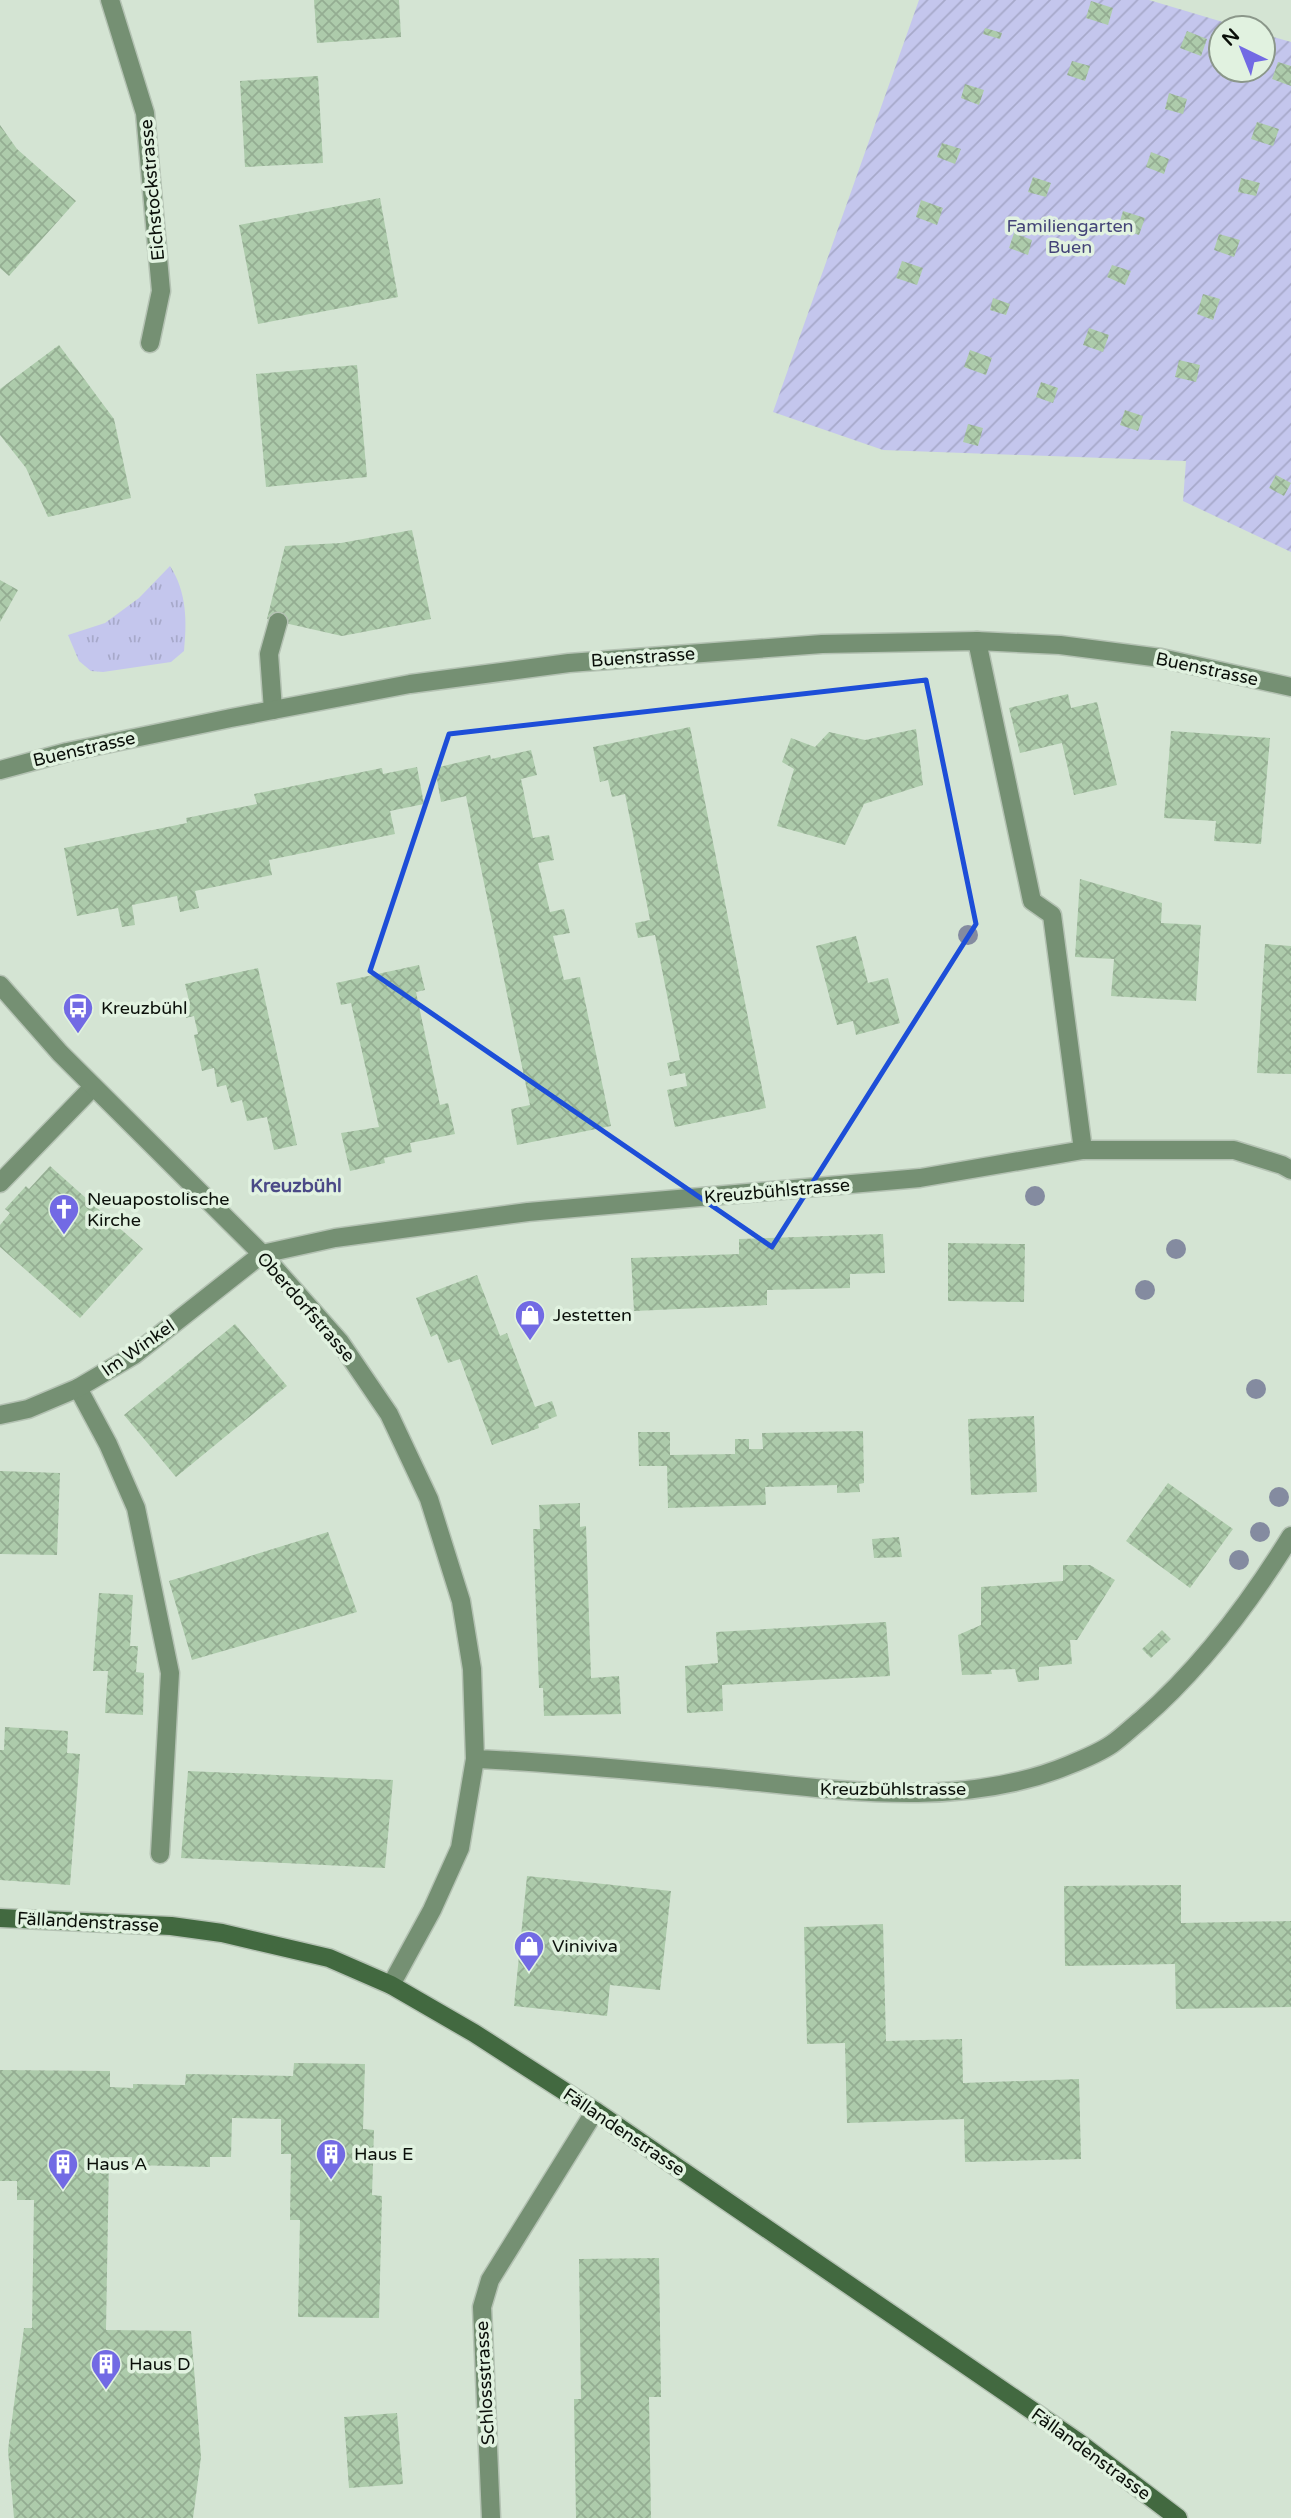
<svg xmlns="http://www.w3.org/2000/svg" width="1291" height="2518" font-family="'Varela Round',sans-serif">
<defs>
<pattern id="park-tufts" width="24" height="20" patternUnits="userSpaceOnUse" patternTransform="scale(1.75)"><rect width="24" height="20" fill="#c4c6ed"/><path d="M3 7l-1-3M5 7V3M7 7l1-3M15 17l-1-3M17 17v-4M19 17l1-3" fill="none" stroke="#a7a9ca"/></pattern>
<pattern id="garden-furrows" width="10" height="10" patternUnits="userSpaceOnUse" patternTransform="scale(1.75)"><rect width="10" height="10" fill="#c4c6ed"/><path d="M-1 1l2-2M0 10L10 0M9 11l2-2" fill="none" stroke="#a7a9ca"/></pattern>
<pattern id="building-cross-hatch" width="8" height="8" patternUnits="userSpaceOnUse" patternTransform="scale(1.75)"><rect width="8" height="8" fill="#adcbab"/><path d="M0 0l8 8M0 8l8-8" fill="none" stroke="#94ad92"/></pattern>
</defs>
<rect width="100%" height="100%" fill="#d4e4d3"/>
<path fill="url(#park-tufts)" d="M170 566C187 592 187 622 184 651L171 662 103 672 91 671 79 661 68 635 105 623 139 598Z"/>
<path fill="url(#garden-furrows)" d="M919 0H1149L1243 28H1221V70H1263V34L1291 42V552L1183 501 1186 461 883 450 773 412Z"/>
<path fill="url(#building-cross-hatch)" d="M314 0H399L401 37 317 43Z
M1091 1 1113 8 1108 25 1086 18Z
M985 28 1002 33 1000 39 983 34Z
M1187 31 1207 39 1201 56 1180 48Z
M1072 61 1090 66 1085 81 1067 75Z
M1278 62 1291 66V86L1272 79Z
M318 76 323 163 245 167 240 81Z
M965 84 984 90 979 105 961 98Z
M1169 93 1187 99 1183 114 1165 109Z
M1257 122 1279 129 1273 146 1251 139Z
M0 125 17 149 76 201 9 276 0 268Z
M942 143 961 149 955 164 937 157Z
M1151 152 1169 159 1164 174 1146 167Z
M1033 177 1051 183 1046 197 1028 192Z
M1241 178 1260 183 1256 196 1238 192Z
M380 198 398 297 258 324 239 225Z
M921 200 943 208 937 225 916 217Z
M1123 211 1145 218 1139 235 1118 228Z
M1014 233 1032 240 1028 255 1009 248Z
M1219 234 1240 240 1234 257 1214 250Z
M902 261 923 268 917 285 896 278Z
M1112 265 1131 271 1125 285 1107 277Z
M1203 294 1220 299 1213 320 1197 314Z
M993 298 1010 304 1006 315 990 310Z
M1089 328 1109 335 1103 352 1083 345Z
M59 345 114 419 131 498 48 517 26 468 0 435V389Z
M970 350 992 358 986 375 964 367Z
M1179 360 1200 365 1196 382 1175 377Z
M357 365 367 477 266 487 256 374Z
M1041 382 1058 388 1053 403 1036 397Z
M1125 410 1143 416 1138 431 1120 425Z
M968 424 983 428 978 446 963 442Z
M1276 475 1291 483 1284 496 1269 488Z
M412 530 431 619 342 636 267 619 285 546 341 543Z
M0 580 18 590 0 622Z
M1068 694 1071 708 1097 702 1117 785 1074 795 1062 743 1020 753 1009 708Z
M690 727 766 1108 675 1127 667 1090 687 1086 685 1073 670 1076 667 1063 680 1060 655 935 638 938 635 923 650 920 625 794 612 797 608 780 600 782 593 747Z
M916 729 923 785 864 804 845 845 777 826 794 769 782 762 791 738 815 747 829 732 865 740Z
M1171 731 1270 738 1261 844 1214 841 1216 821 1164 818Z
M531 750 537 775 521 779 533 838 549 835 554 860 538 863 550 912 564 909 570 933 553 936 564 980 580 977 611 1126 517 1145 511 1109 530 1105 466 796 441 802 435 768 490 755 491 759Z
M417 767 424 804 390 811 395 834 269 860 272 875 195 891 199 908 180 912 177 896 132 905 135 925 122 927 118 908 77 916 64 848 187 823 186 818 257 804 254 794 382 768 383 774Z
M1080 879 1162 903 1161 923 1201 925 1196 1001 1111 996 1114 959 1075 957Z
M856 936 868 983 888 978 900 1023 856 1035 853 1021 837 1025 816 946Z
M1265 944 1291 946V1074L1257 1073Z
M419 965 425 990 416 992 440 1105 448 1103 455 1134 410 1143 412 1152 384 1158 385 1163 350 1171 341 1133 379 1127 351 1003 341 1005 336 983Z
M258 968 297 1145 274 1150 267 1117 247 1121 242 1100 231 1103 226 1085 217 1087 214 1068 202 1071 194 1035 198 1034 194 1016 186 1018 183 1007 190 1005 185 984Z
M50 1166 143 1249 80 1318 0 1247V1225L10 1213 5 1209 26 1186 29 1189Z
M883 1234 885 1273 850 1274V1288L767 1290V1305L634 1311 631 1258 739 1254V1239Z
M948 1243 1025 1244 1024 1302 948 1301Z
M477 1275 500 1336 507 1333 535 1407 552 1401 557 1416 538 1424 539 1428 492 1445 460 1359 448 1363 437 1334 431 1337 416 1298Z
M235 1324 287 1386 176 1477 124 1415Z
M1034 1416 1037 1492 971 1495 968 1419Z
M863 1431 864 1483 859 1484 860 1492 837 1493V1485L765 1487 766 1505 668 1508 667 1466H639L638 1432H670V1455L735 1454V1439H749V1449H763L762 1433Z
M0 1471 60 1473 57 1555 0 1554Z
M1168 1483 1233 1529 1190 1588 1126 1541Z
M580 1503V1527L586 1526 591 1678 619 1676 621 1714 544 1716 543 1688H539L533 1529H540L539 1505Z
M328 1532 357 1612 192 1660 169 1581Z
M899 1537 902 1557 874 1558 872 1539Z
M1063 1565H1090L1115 1580 1077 1640H1070L1072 1664 1039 1667V1680L1018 1682 1015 1669 991 1670 992 1674 962 1675 958 1635 981 1625V1587L1063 1581Z
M99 1593 133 1595 130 1646H138L136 1672 144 1673 143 1715 105 1713 108 1671H93Z
M886 1622 890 1676 722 1685 723 1711 687 1713 685 1666 718 1663 716 1632Z
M1162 1630 1171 1639 1151 1658 1142 1649Z
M5 1727 68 1731 67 1753 80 1754 70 1885 0 1880V1750H4Z
M188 1771 393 1780 385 1868 181 1858Z
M527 1876 671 1891 660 1990 610 1985 607 2016 514 2006Z
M1181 1885V1923L1291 1921V2007L1176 2009 1175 1964 1065 1966 1064 1886Z
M883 1924 886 2041 962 2039 963 2083 1079 2079 1081 2159 965 2162 964 2119 847 2123 845 2043 807 2044 804 1927Z
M294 2063 365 2064 363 2129 374 2130 372 2195 382 2196 379 2318 298 2317 300 2220H290L291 2154H281V2119L232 2118 231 2157H210V2167L132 2165V2157H109L106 2330 191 2331 201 2457 193 2518H14L8 2450 24 2328H32L34 2200H17V2181H0V2070L110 2071V2087L133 2088V2084L185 2085 186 2074 293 2076Z
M659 2258 661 2397H649L651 2518H576L574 2399H581L579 2259Z
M397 2413 403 2484 349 2488 344 2417Z"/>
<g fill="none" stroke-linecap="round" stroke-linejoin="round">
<g stroke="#b4c2b3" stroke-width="21">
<path id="lane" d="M977 641 1032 901 1052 915 1083 1150
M273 710 269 654 278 622
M0 1183 93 1087
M78 1388 108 1444 136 1508 170 1673 160 1854"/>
</g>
<g stroke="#b4c2b3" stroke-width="21">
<path id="street" d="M110 0 145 113 161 291 150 343
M0 770 67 752 231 718 410 684 569 663 822 644 977 641 1060 645 1161 658 1291 687
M0 985 60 1053 262 1254 340 1342 389 1414 429 1499 461 1601 472 1669 475 1759 460 1848 432 1910 391 1985
M0 1415 28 1409 78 1388 134 1355 262 1254 335 1238 528 1212 920 1178 1083 1150H1234L1282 1165 1291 1170
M475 1759C553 1762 631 1770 708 1777 827 1788 956 1812 1069 1765 1084 1759 1099 1753 1112 1744 1122 1737 1131 1728 1141 1720 1201 1668 1249 1604 1291 1536
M491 2518 482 2307 490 2280 595 2111"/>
</g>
<g stroke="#b4c2b3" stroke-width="21">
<path id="secondary" d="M0 1918 171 1926 222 1933 329 1958 391 1985 474 2033 595 2111 1078 2442 1178 2518"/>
</g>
<use href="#lane" stroke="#759073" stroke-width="18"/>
<use href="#street" stroke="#759073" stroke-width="18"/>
<use href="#secondary" stroke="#426940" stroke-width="18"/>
</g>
<g fill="#848ba0">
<circle cx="968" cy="935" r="10"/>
<circle cx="1035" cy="1196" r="10"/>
<circle cx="1176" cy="1249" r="10"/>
<circle cx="1145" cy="1290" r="10"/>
<circle cx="1256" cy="1389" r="10"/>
<circle cx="1279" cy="1497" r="10"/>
<circle cx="1260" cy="1532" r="10"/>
<circle cx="1239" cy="1560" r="10"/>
</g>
<path fill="none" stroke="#1d4ed8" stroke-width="5" stroke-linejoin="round" d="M926 680 976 924 772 1247 370 971 449 734Z"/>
<defs>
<g id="bus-pin" transform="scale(1.575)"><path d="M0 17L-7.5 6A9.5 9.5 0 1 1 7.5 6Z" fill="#726ae4" stroke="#e1f2e0"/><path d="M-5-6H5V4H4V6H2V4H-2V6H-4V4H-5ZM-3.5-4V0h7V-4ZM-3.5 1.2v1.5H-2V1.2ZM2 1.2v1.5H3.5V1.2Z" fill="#fff"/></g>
<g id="church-pin" transform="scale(1.575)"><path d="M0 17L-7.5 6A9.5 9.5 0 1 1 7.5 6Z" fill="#726ae4" stroke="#e1f2e0"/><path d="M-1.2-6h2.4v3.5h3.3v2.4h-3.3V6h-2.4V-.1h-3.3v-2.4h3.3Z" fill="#fff"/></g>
<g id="shop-pin" transform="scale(1.575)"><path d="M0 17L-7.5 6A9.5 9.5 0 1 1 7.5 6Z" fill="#726ae4" stroke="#e1f2e0"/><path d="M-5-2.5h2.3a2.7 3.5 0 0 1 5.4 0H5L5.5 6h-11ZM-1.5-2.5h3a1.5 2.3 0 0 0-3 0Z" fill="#fff"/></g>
<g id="building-pin" transform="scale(1.575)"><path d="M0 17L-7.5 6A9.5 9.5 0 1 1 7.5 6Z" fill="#726ae4" stroke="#e1f2e0"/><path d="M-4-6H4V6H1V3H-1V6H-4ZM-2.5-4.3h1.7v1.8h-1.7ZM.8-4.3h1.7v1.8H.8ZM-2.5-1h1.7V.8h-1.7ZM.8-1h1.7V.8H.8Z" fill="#fff"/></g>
</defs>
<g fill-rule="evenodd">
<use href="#bus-pin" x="78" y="1008"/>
<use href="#church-pin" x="64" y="1209"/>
<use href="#shop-pin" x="530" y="1315"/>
<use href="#shop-pin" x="529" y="1946"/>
<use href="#building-pin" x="331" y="2154"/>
<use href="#building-pin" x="63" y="2164"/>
<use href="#building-pin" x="106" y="2364"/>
</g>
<g text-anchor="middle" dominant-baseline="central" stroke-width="7" stroke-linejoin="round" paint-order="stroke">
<g font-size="18" fill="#0a0f09" stroke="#e1f2e0">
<text transform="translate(152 190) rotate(-95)">Eichstockstrasse</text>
<text transform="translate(643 657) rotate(-4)">Buenstrasse</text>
<text transform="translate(1207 669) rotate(12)">Buenstrasse</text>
<text transform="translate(84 749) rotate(-13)">Buenstrasse</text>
<text transform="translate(777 1191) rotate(-5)">Kreuzbühlstrasse</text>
<text transform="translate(306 1307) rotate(49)">Oberdorfstrasse</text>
<text transform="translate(138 1348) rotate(-35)">Im Winkel</text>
<text x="893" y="1789">Kreuzbühlstrasse</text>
<text transform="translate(88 1922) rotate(3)">Fällandenstrasse</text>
<text transform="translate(624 2132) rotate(34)">Fällandenstrasse</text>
<text transform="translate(485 2383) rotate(-93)">Schlossstrasse</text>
<text transform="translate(1091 2454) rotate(36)">Fällandenstrasse</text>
</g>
<g font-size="18" fill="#434377" stroke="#e1f2e0">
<text x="1070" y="226">Familiengarten<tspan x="1070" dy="21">Buen</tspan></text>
</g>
<g font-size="18" fill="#0a0f09" stroke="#e1f2e0" text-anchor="start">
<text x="101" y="1008">Kreuzbühl</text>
<text x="87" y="1199">Neuapostolische<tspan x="87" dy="21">Kirche</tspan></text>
<text x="553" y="1315">Jestetten</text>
<text x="552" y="1946">Viniviva</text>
<text x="354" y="2154">Haus E</text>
<text x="86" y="2164">Haus A</text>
<text x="129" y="2364">Haus D</text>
</g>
<g font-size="19" font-weight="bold" fill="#4b4a87" stroke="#e1f2e0">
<text x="296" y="1186">Kreuzbühl</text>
</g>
</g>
<g transform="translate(1242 49) rotate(317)"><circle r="33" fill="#e1f2e0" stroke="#8b978a" stroke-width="2"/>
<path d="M0-5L12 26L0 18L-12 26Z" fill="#726ae4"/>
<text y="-10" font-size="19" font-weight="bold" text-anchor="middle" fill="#0a0f09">N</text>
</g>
</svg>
